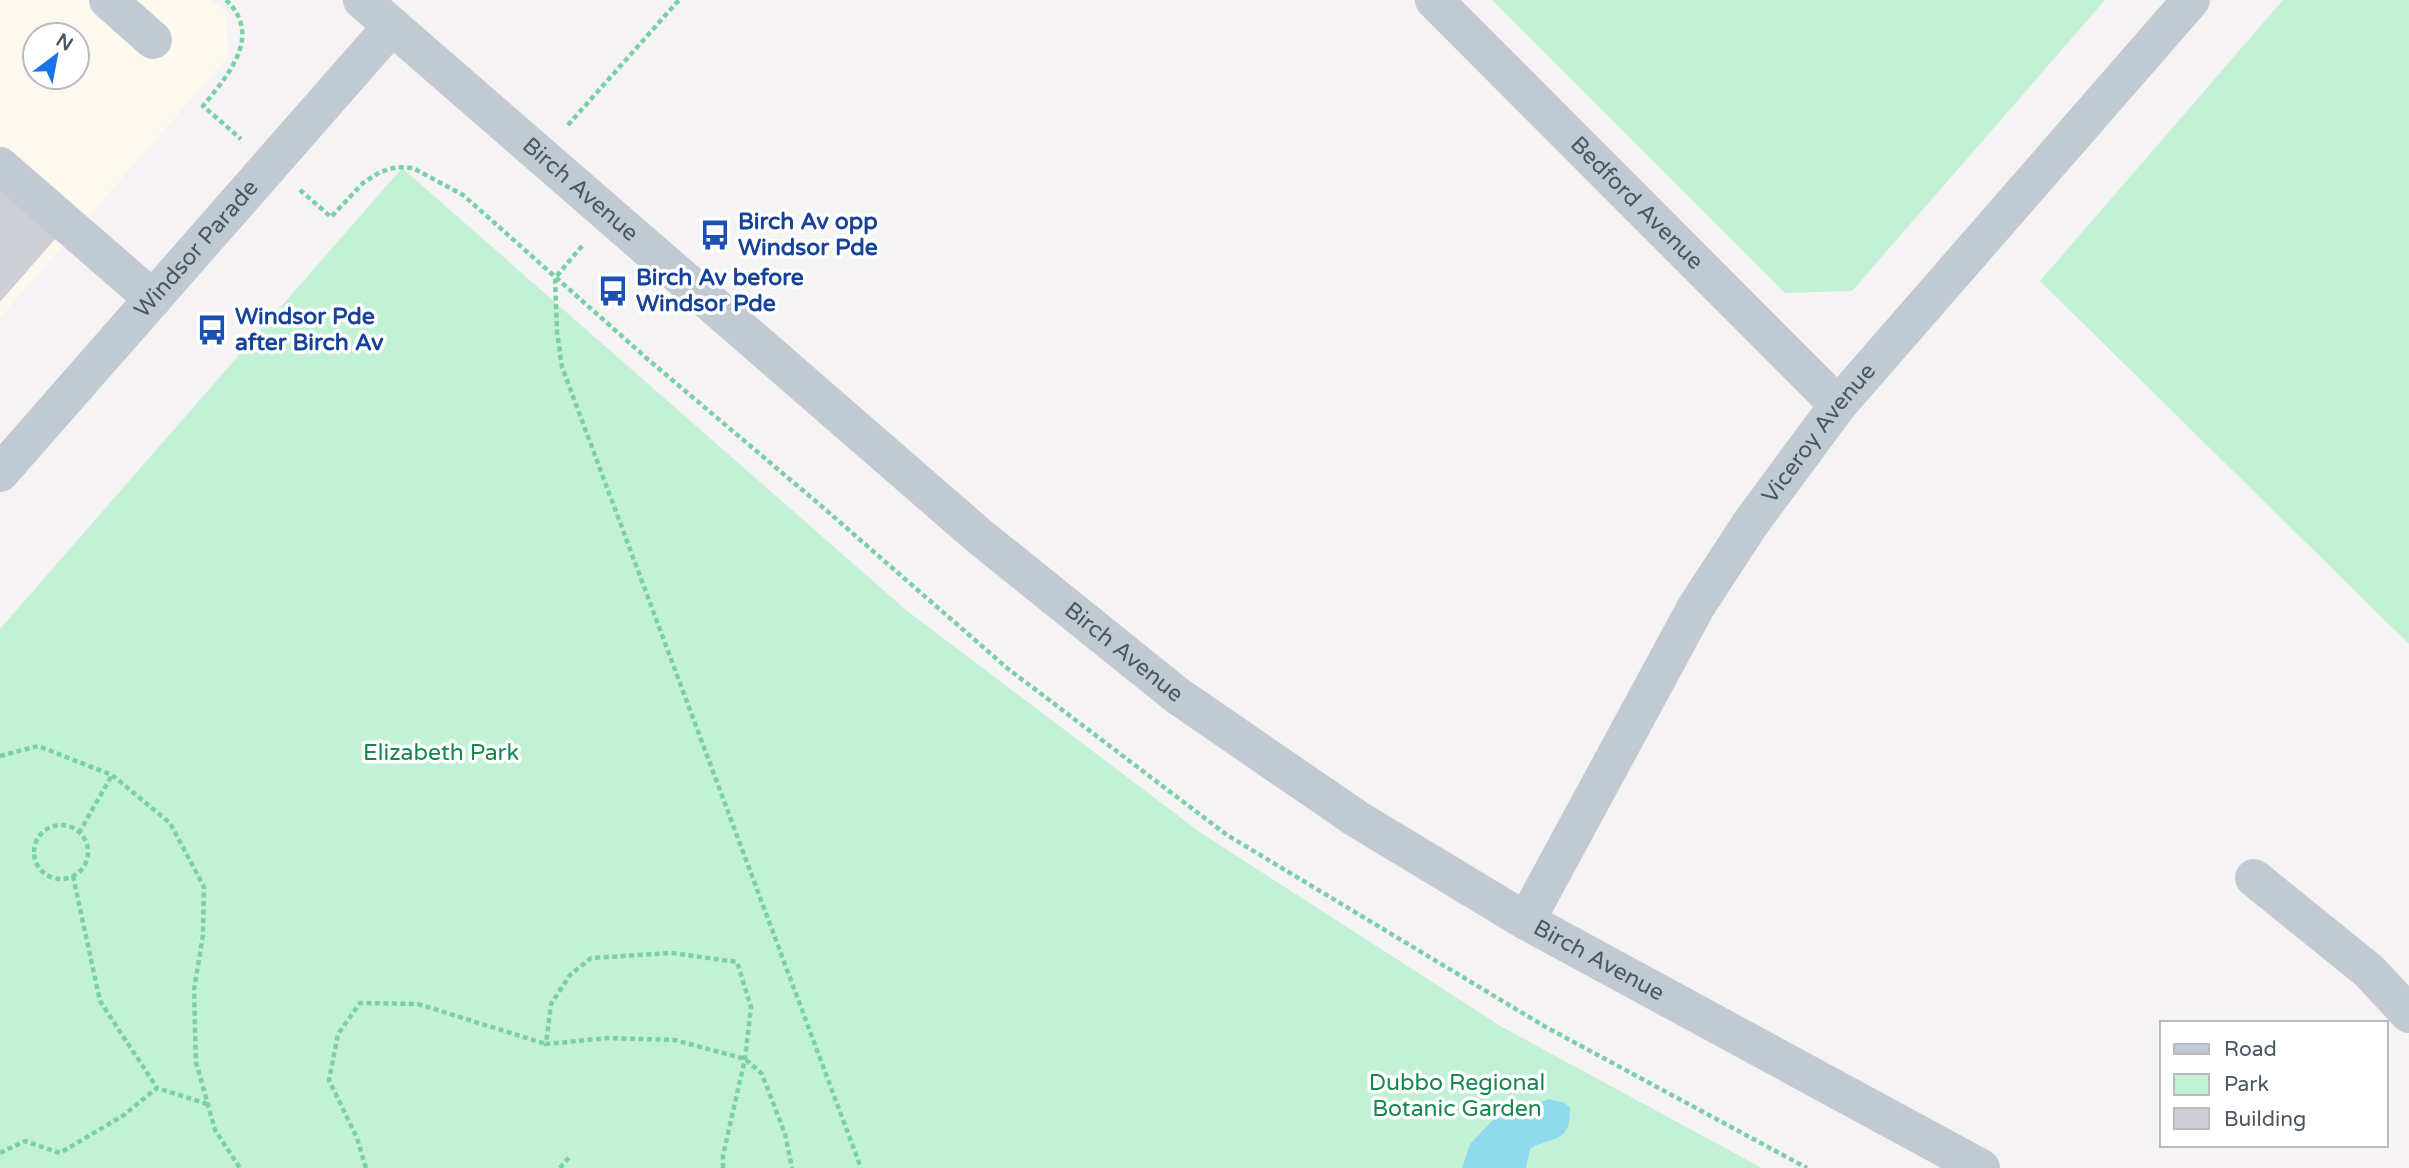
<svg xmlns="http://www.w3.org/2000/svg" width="2409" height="1168" font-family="'Varela Round',sans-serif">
<rect width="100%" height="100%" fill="#f5f3f3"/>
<path fill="#fdf9ef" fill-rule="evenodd" d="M0 0H211L226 12 228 57 0 318ZM35 35H77V77H35Z"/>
<path fill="#c3f1d5" d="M1492 0H2105L1852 291 1785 293Z
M2283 0H2409V644L2040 281Z
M402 168 906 610 1201 833 1502 1027 1762 1168H0V629Z"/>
<path fill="#90daee" d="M1549 1099 1565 1103 1570 1108C1571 1145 1552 1135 1530 1149L1526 1168H1462L1470 1144 1493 1120Z"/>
<path fill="#cdcfd5" d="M0 189 56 238 0 302Z"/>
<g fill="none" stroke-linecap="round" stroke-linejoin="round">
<path stroke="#7ad0a6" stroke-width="4.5" stroke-dasharray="5 3.5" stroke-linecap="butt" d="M226 0C264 36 227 76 203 106L241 139
M568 125 679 0
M300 190 331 217 363 183 380 172 397 167 413 168 463 195 651 362 819 504 1007 668 1227 835 1544 1026 1807 1168
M582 246 555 278 557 332 562 367 861 1168
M0 756 38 746 112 775 170 823 204 887 203 935 194 990 196 1062 215 1130 240 1168
M34 852a27 27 0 1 1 54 0a27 27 0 1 1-54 0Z
M79 833 112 775
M73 876 100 1001 157 1088
M0 1153 25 1141 60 1153 124 1115 157 1088 207 1104
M366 1168 357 1138 329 1080 338 1034 360 1003 418 1004 546 1044
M560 1168 570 1156
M723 1168V1155L745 1059 751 1007 737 962 672 953 591 958 570 975 551 1004 546 1044 608 1038 675 1040 745 1059 762 1074 785 1134 792 1168"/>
<g stroke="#c1cad2" stroke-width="38">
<path d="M108 0 153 40"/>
<path id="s1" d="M362 0 979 536 1178 696 1357 819 1526 921 1981 1168"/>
<path id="s2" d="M1434 0 1838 405"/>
<path d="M0 166 153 299"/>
<path id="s3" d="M0 473 392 26"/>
<path d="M2254 878 2369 971 2409 1014"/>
<path id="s4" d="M1526 921 1696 607 1750 524 1838 405 2191 0"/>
</g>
</g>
<defs>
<g id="bus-bare" transform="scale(2.415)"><path d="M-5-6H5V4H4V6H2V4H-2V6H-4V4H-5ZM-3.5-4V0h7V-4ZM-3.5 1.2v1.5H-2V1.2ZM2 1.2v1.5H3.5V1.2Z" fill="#1a4fb4" stroke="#fff" stroke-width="2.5" paint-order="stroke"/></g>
</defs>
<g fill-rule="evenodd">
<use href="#bus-bare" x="715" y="235"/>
<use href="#bus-bare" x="613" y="291"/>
<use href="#bus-bare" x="212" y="330"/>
</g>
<g text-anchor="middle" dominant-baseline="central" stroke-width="7" stroke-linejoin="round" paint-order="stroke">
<g font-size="23" fill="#4a5661" stroke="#fff">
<text stroke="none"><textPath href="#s1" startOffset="289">Birch Avenue</textPath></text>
<text stroke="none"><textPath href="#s2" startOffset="287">Bedford Avenue</textPath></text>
<text stroke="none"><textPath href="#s3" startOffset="298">Windsor Parade</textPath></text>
<text stroke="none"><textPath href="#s4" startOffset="570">Viceroy Avenue</textPath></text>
<text stroke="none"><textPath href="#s1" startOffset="1003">Birch Avenue</textPath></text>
<text stroke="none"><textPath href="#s1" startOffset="1570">Birch Avenue</textPath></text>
</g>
<g font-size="23" font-weight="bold" fill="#164399" stroke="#fff" text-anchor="start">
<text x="738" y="222">Birch Av opp<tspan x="738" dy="26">Windsor Pde</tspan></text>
<text x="636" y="278">Birch Av before<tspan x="636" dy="26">Windsor Pde</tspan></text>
<text x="235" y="317">Windsor Pde<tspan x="235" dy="26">after Birch Av</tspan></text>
</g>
<g font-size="23" fill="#17864f" stroke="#fff">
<text x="441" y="753">Elizabeth Park</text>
<text x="1457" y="1083">Dubbo Regional<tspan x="1457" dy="26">Botanic Garden</tspan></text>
</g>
</g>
<rect x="2160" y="1021" width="228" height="126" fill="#ffffff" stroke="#b7bbc0" stroke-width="2"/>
<rect x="2174" y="1044" width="35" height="10" fill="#c1cad2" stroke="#b7bbc0" stroke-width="2"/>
<text x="2224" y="1056" font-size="21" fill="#4a5661">Road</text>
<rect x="2174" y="1074" width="35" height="21" fill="#c3f1d5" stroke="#b7bbc0" stroke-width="2"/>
<text x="2224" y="1091" font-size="21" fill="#4a5661">Park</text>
<rect x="2174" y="1108" width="35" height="21" fill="#cdcfd5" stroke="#b7bbc0" stroke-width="2"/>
<text x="2224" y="1126" font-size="21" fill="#4a5661">Building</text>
<g transform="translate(56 56) rotate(32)"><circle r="33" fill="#ffffff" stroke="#b7bbc0" stroke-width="2"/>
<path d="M0-5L12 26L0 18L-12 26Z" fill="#1a73e8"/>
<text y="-10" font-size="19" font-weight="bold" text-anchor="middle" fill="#4a5661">N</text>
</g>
</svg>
